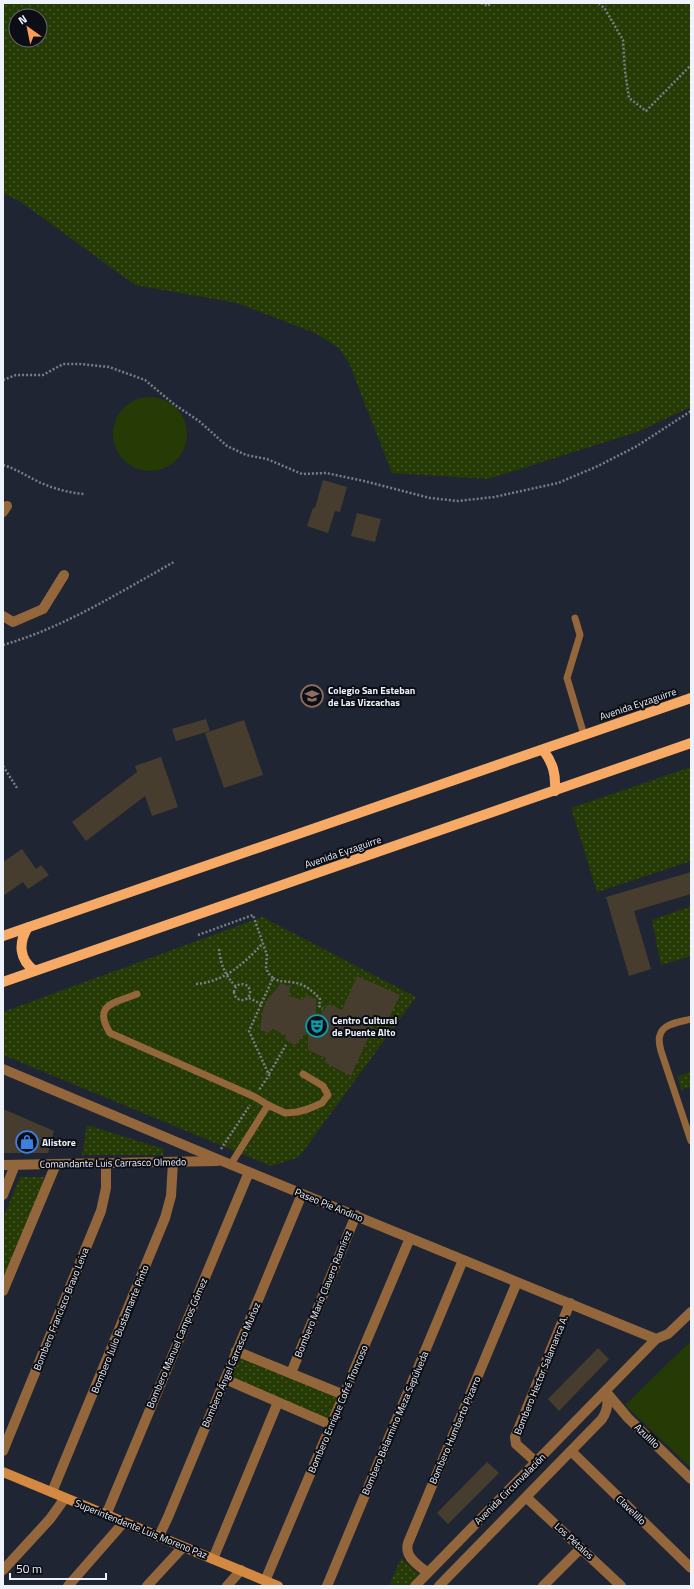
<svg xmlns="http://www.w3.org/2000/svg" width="694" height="1589" font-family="'Titillium Web',sans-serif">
<defs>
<pattern id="grass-dots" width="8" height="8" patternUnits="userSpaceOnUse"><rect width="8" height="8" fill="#263a05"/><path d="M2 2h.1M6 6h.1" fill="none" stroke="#46572a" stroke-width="1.8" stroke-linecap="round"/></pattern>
</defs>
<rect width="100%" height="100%" fill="#202533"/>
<path fill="url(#grass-dots)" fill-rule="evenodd" d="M3 3H691V407L637 432 488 479 392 473 349 363 339 348 317 334 237 303 135 285 21 202 3 193ZM16 16H40V40H16Z
M691 767V861L597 892 571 808Z
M691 906V956L661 965 652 920Z
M262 917 416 997 299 1157 271 1166 3 1055V1012Z
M691 1072V1093L689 1087 681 1090 678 1076Z
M87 1125 164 1149 163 1155H82Z
M20 1177H44L38 1199 3 1281V1218Z
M238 1356 339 1397 329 1420 229 1377Z
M401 1558 419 1574 408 1586H389Z"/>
<path fill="#263a05" d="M113 434a37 37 0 1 1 74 0a37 37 0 1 1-74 0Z
M691 1341V1468L625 1405Z"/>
<path fill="#463d2f" d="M323 480 347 487 340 512 335 511 328 533 307 526 313 508H315Z
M357 513 381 519 375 542 351 536Z
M206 719 210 731 176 741 172 729Z
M244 720 263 775 224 788 205 733Z
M161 757 178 807 152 816 145 796 86 841 72 822 137 772 135 766Z
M22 849 36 869 41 865 49 875 28 889 23 882 3 896V862Z
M691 872V894L634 911 651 969 629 976 606 897Z
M357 976 400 995 387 1022 377 1018 351 1076 324 1062 326 1058 308 1050V1031L295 1045 286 1040V1036L273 1029 268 1033 260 1029 263 1009 268 999 281 983 290 987 289 996 302 1000 307 995 316 999V1019L329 1004 342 1010Z
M3 1109 54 1131 48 1153H3Z
M598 1348 609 1359 559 1411 548 1399Z
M487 1462 499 1473 448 1524 437 1513Z"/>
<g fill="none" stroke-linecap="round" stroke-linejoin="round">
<path stroke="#787d89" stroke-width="2.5" stroke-dasharray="2 2" stroke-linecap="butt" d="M481 3 488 6 491 3
M599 3 605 9 623 40 625 71 629 98 646 111 691 65
M3 380 16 375H43L63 364H80L109 367 145 380 175 405 199 421 227 446 246 455 267 459 302 474 326 473 364 481 430 498 458 501 494 497 558 483 598 466 637 446 691 411
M3 465C16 469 25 475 37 481 51 488 69 493 85 494
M3 645C65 627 118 593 174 562
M3 766 17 788
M198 935 253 915 267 955 266 967 268 973 273 978 249 1031 269 1075 259 1090
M219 949C221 967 225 974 236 987
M273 978C279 982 283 981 291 982 303 983 312 990 320 999L319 1006 323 1008
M234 992a8 8 0 1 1 16 0a8 8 0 1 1-16 0Z
M196 984C224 982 245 963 263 943
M249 998 261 1004
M269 1074 286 1045
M221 1149 250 1105"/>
<path stroke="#94663c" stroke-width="7" d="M575 618 580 635 567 678 584 735
M137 994C115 1003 92 1004 110 1033L255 1097 268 1105 231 1164
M691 1019C681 1022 663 1023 660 1035 658 1040 660 1047 661 1051L691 1141
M268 1105 285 1113 297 1112 308 1109 322 1103 328 1095 323 1086 303 1074"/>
<path stroke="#94663c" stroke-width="10" d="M3 512 7 506
M3 616 13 622 43 609 64 575
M3 1069 222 1161 656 1339
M3 1165 217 1161
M3 1195 15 1165
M3 1291 56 1164
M236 1351 344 1395
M291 1373 356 1215
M225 1379 331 1425
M607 1393 628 1418 691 1479
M3 1451 101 1211 106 1188V1163
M571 1451 691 1568
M536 1462 516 1444 515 1437 570 1303
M52 1492 165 1218 171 1196 173 1162
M526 1497 621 1586
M106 1515 249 1172
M159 1536 168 1517 302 1194
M213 1559 278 1402
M3 1570 50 1519 65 1498
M428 1573C418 1565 404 1557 408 1543L517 1282
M265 1581 410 1238
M68 1586 124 1522
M147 1586 183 1547
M227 1586 241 1570
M327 1586 463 1260
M415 1586 656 1339 668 1334 691 1312
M439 1586 602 1419C608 1410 609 1402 606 1392
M543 1586 580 1549"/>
<path stroke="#d38942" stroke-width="10" d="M3 1472 278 1586"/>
<path stroke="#f7aa65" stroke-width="10" d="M543 750C553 763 556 774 555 791
M28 927C18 943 19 960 35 971
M3 936 691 698
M3 982 691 743"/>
</g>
<defs>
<g id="school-ring" transform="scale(1.15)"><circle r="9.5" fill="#0c0e15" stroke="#8d6e63" stroke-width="1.5"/><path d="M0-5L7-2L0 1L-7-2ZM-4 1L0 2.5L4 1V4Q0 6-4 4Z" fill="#8d6e63"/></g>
<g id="theatre-ring" transform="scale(1.15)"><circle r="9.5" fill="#0c0e15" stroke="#0f9aa8" stroke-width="1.5"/><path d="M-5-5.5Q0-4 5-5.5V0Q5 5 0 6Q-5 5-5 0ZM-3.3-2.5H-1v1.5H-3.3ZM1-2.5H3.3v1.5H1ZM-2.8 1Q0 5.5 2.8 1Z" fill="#0f9aa8"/></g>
<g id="shop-ring" transform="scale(1.15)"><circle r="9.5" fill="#0c0e15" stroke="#3f7fe0" stroke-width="1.5"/><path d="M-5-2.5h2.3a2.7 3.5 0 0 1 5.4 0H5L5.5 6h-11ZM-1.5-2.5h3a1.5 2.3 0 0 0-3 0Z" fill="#3f7fe0"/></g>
</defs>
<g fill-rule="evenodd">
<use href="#school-ring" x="312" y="696"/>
<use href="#theatre-ring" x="317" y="1026"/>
<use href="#shop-ring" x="27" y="1142"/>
</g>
<g text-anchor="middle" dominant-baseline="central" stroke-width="4" stroke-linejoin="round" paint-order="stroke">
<g font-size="10" font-weight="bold" fill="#eef2fb" stroke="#0c0e15" text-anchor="start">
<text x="328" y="690">Colegio San Esteban<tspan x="328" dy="12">de Las Vizcachas</tspan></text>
<text x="332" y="1020">Centro Cultural<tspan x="332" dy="12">de Puente Alto</tspan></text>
<text x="42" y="1142">Alistore</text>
</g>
<g font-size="10" fill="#eef2fb" stroke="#0c0e15">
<text transform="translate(638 704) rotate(-19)">Avenida Eyzaguirre</text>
<text transform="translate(343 852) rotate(-19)">Avenida Eyzaguirre</text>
<text transform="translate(113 1163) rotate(-1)">Comandante Luis Carrasco Olmedo</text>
<text transform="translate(329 1205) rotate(22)">Paseo Pie Andino</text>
<text transform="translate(323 1294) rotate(-68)">Bombero Mario Clavero Ramírez</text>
<text transform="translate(61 1309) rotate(-68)">Bombero Francisco Bravo Leiva</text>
<text transform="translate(120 1329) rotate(-68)">Bombero Julio Bustamante Pinto</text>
<text transform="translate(177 1343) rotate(-67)">Bombero Manuel Campos Gómez</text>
<text transform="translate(231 1365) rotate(-67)">Bombero Ángel Carrasco Muñoz</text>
<text transform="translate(541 1375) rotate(-68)">Bombero Hector Salamanca A.</text>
<text transform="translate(338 1409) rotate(-67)">Bombero Enrique Cofré Troncoso</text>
<text transform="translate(395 1423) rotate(-67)">Bombero Belarmino Meza Sepúlveda</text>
<text transform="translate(455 1430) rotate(-67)">Bombero Humberto Pizarro</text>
<text transform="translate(647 1436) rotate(44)">Azulillo</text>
<text transform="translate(510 1489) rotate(-45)">Avenida Circunvalación</text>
<text transform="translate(631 1510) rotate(44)">Clavelillo</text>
<text transform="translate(141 1529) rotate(22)">Superintendente Luis Moreno Paz</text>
<text transform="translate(574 1541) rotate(42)">Los Pétalos</text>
</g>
</g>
<rect width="694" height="1589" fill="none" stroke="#eef2fb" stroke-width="8"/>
<g transform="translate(28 28) rotate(327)"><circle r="19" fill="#0c0e15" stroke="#666971"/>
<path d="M0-3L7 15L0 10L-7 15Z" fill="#fd9c56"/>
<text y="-6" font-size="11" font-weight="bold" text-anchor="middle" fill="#eef2fb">N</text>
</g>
<path d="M10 1573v6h96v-6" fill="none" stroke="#eef2fb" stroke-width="2"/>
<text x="16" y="1573" font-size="12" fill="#eef2fb" stroke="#0c0e15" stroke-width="3" paint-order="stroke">50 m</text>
</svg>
